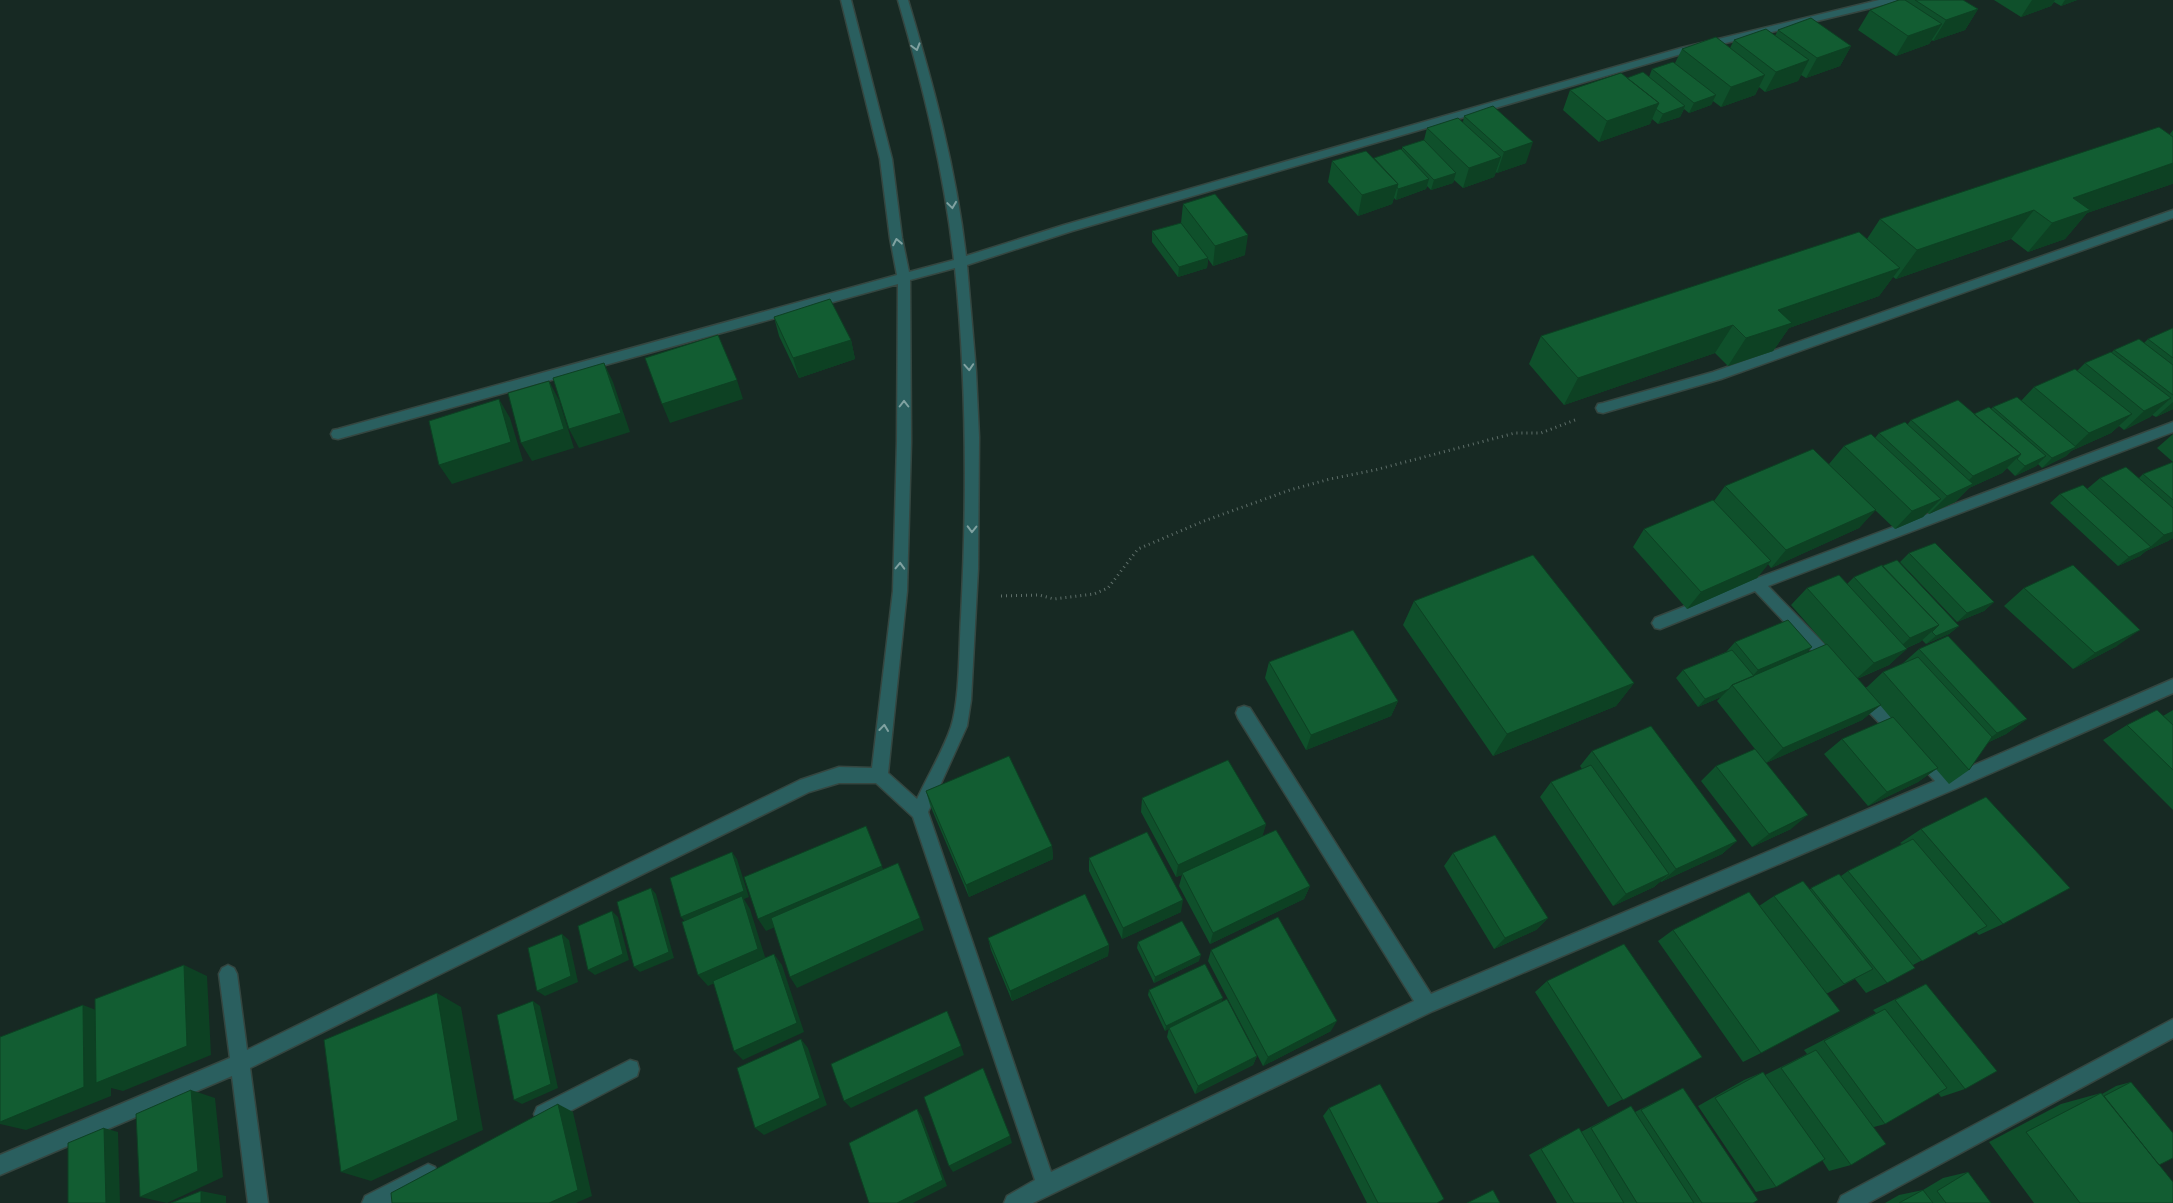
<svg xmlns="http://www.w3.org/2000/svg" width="2173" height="1203" font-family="'Playfair Display',serif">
<rect width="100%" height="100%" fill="#172923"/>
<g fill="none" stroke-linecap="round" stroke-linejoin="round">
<g stroke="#354640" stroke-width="3">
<path id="lane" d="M2173 210V218L1721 379 1603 413 1598 412 1596 408 1598 404 1603 403 1713 372Z"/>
</g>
<g stroke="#354640" stroke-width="3">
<path id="street" d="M841 0H851L892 159 902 238 909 272 954 260C944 171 923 86 898 0H908C933 84 956 168 966 256L1064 225 1681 48 1879 0H1897L1896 2 1688 52 1072 231 967 265 976 372 979 437 978 569 971 700 967 726 928 812 1051 1172 1414 1001 1238 718 1236 713 1238 708 1244 706 1250 708 1431 994 1935 781 1916 761 1914 756 1916 751 1922 749 1928 751 1951 775 2173 679V693L1955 789 1433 1011 1033 1203H1004L1007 1196 1035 1180 913 817 876 783H839L809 792 250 1068 268 1203H248L232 1076 0 1175V1155L230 1058 219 974 222 968 228 965 234 968 237 974 247 1050 800 780 839 767 872 768 893 591 897 442 898 284 338 439 333 438 331 434 333 430 338 429 897 275 890 238 880 159ZM955 268C967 384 967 500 961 617 959 647 960 700 951 727 943 751 928 775 917 799L888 773 907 591 911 442 910 280Z
M2173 422V432L1768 586 1837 657 1840 662 1837 667 1832 669 1827 667 1755 591 1660 629 1655 628 1652 623 1655 618 1752 580Z
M1863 688 1869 690 1907 729 1909 734 1907 739 1901 741 1895 739 1857 700 1855 695 1857 690Z
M2173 1019V1038L1868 1203H1838L1841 1196Z
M630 1060 637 1062 639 1069 637 1076 551 1121 544 1124 537 1121 534 1114 537 1107Z
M428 1164 435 1167 438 1174 435 1181 393 1203H362L365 1196Z"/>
</g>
<path stroke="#5e6e69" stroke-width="3" stroke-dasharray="1 4" stroke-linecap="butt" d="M1001 596 1039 595 1054 599 1094 594 1108 588 1138 549 1204 521 1290 490 1330 479 1375 470 1515 433H1541L1575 420"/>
<use href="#lane" fill="#2a5f5f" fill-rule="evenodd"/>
<use href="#street" fill="#2a5f5f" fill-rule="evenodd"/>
</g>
<path fill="#0f502b" d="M1899 0H1963L1978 9 1965 30 1933 41 1932 40 1929 44 1896 56 1858 30 1870 10Z
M1994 0H2077L2061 6 2054 2 2051 6 2021 17Z
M1778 30 1851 46 1840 66 1806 78 1801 75 1798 81 1765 92 1759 87 1755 95 1721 107 1713 101 1711 105 1689 113 1684 109 1680 117 1658 124 1652 119 1650 124 1599 142 1563 110 1570 90 1627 78 1649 77 1652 69 1675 63 1682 49 1730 48 1734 40 1775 36Z
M1464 116 1526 163 1497 173 1496 172 1494 177 1463 188 1454 180 1453 183 1431 190 1427 186 1426 189 1396 200 1394 198 1392 204 1358 216 1328 182 1332 161 1374 158 1402 150V147L1424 140 1427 128 1463 122Z
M2173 130V183L2172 184 2087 213 2065 239 2028 252 2011 239 1896 279 1893 277 1879 296 1789 328 1773 351 1728 366 1715 353 1564 405 1529 364 1541 336 1867 239 1880 219 2169 135Z
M1183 204 1245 255 1213 266 1208 259 1207 268 1178 277 1152 242V231L1181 223Z
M774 317 851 340 855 359 799 378 779 336Z
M2173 328V409L2156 417 2152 415 2150 417 2124 430 2119 426 2111 433 2071 451 2066 456 2042 468 2038 464 2036 466 2015 476 2007 468 2002 473 1969 488 1955 502 1929 514 1927 512 1923 517 1895 529 1875 510 1859 528 1771 568 1768 564 1757 578 1687 609 1633 547 1644 529 1714 501 1725 486 1829 464 1844 446 1875 438 1879 433 1907 425 1911 420 1974 414 1991 409 1993 407 2021 401 2034 387 2077 371 2085 363 2112 352 2114 350 2144 343 2148 339Z
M2173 434V462L2157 448Z
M2173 462V538L2168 541 2146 551 2140 556 2118 566 2050 503 2060 494 2087 489 2100 478H2139L2143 474Z
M1909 553 1994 602 1984 611 1957 622 1900 562Z
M1854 577 1959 626 1949 634 1926 644 1922 640 1920 642 1907 648 1889 665 1857 679 1866 688 1883 672 1902 664 1919 649 2027 719 2006 734 1987 743 1969 770 1949 784 1936 769 1918 782 1868 806 1824 754 1842 739 1891 718 1880 705 1862 720 1766 763 1717 701 1721 697 1698 707 1676 678 1683 670 1728 651H1727L1735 642 1812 647 1805 654 1826 645 1791 605 1807 588 1847 584Z
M2024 588 2117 646 2073 669 2004 606Z
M1414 601 1634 683 1616 706 1493 756 1403 625Z
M1269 662 1398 701 1391 716 1306 750 1265 678Z
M2173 710V810L2103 740 2127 725 2163 716Z
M1592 751 1737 841 1722 854 1661 882V881L1654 887 1613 906 1540 797 1551 782 1582 769 1580 766Z
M1716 766 1791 829 1752 847 1701 781Z
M926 791 1052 846 1053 859 969 897 930 805Z
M1142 798 1266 824 1262 836 1310 886 1304 899 1210 944 1179 886 1182 875 1176 877 1141 812Z
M1921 829 2003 924 1979 935 1976 932 1913 965 1887 983 1866 993 1855 979 1826 994 1761 1053 1743 1062 1658 941 1673 930 1759 906 1774 896 1810 889 1841 876 1848 871 1902 844 1900 843Z
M1453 853 1548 918 1536 930 1494 949 1444 866Z
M1089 858 1181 912 1122 939 1089 871Z
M988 938 1109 945 1108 956 1012 1001 991 950Z
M1138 942 1199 961 1154 983 1137 948Z
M1211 950 1331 1031 1263 1066 1208 961Z
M1547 981 1702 1057 1608 1107 1535 992Z
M1926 984 1965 1089 1941 1097 1938 1093 1885 1124 1874 1127 1851 1165 1829 1171 1822 1160 1776 1187 1756 1192 1698 1106 1744 1080 1763 1072 1765 1075 1807 1054 1804 1050 1876 1013 1873 1010Z
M1149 990 1221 1002 1257 1056 1253 1065 1195 1094 1167 1037 1169 1028 1165 1031 1148 995Z
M2131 1082 2173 1203H2034L1989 1142 2061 1104 2101 1093 2102 1094 2116 1086Z
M1683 1088 1753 1203H1557L1529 1155 1565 1135 1581 1132 1631 1106 1635 1112Z
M1329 1108 1437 1203H1367L1323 1116Z
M1968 1172 1991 1203H1885L1899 1195 1923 1190 1943 1178Z"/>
<path fill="#0d4123" d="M2032 0H2055L2051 6 2021 17Z
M2065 0H2077L2061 6Z
M1978 9 1965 30 1933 41 1946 20Z
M1942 24 1929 44 1896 56 1908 36Z
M1851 46 1840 66 1806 78 1817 58Z
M1809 60 1798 81 1765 92 1776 72Z
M1765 75 1755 95 1721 107 1731 87Z
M1716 95 1711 105 1689 113 1694 103Z
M1659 103 1650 124 1599 142 1607 121Z
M1685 106 1680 117 1658 124 1663 114Z
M1533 142 1526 163 1497 173 1504 152Z
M1501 157 1494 177 1463 188 1469 168Z
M2173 163V183L2172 184 2087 213 2065 239 2028 252 2073 198Z
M1456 173 1453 183 1431 190 1434 180Z
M1429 179 1426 189 1396 200 1398 189Z
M1398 184 1392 204 1358 216 1362 195Z
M2034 210 2011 239 1896 279 1917 250Z
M1248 235 1245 255 1213 266 1215 246Z
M1208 258 1207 268 1178 277 1179 267Z
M1900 268 1879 296 1789 328 1773 351 1728 366 1746 338 1778 310Z
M1733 325 1715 353 1564 405 1578 378Z
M851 340 855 359 799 378 793 358Z
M604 363 613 382 630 432 579 448 569 429Z
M737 380 743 399 670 423 662 404Z
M549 381 559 400 574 448 532 461 521 443Z
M2171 398 2150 417 2124 430 2144 411Z
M499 399 510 418 523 461 452 484 439 465Z
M2173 402V409L2156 417Z
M2132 414 2111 433 2071 451 2066 456 2042 468 2052 458 2074 447 2089 433Z
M2021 454 2002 473 1969 488 1955 502 1929 514 1947 496 1959 490 1973 476Z
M2046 456 2036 466 2015 476 2025 466Z
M1941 499 1923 517 1895 529 1912 511Z
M1876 510 1859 528 1771 568 1786 550Z
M2173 532V538L2168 541 2146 551 2140 556 2118 566 2129 557 2148 549 2164 535Z
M1771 561 1757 578 1687 609 1701 592Z
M1994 602 1984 611 1957 622 1967 613Z
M1939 625 1920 642 1892 654 1910 638Z
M1959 626 1949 634 1926 644 1936 636Z
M2140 630 2117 646 2073 669 2095 653Z
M1812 647 1803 656 1750 679 1758 670Z
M1907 649 1889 665 1856 679 1874 663Z
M1634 683 1616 706 1493 756 1507 734Z
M1729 689 1721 697 1698 707 1705 699Z
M1398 701 1391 716 1306 750 1311 735Z
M1881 705 1862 720 1766 763 1783 748Z
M2027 719 2006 734 1976 748 1997 733Z
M1938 768 1918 782 1868 806 1887 792Z
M1808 815 1791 829 1752 847 1769 834Z
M1266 824 1262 838 1182 873V875L1176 877 1178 865Z
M866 826 887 879 766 931 758 919Z
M1737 841 1722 854 1661 882 1676 869Z
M1052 846 1053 859 969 897 966 885Z
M732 852 737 859 749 897 744 899 750 909 766 960 708 986 698 975 686 923 681 917Z
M1669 874 1654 887 1613 906 1626 894Z
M1310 886 1304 899 1210 944 1213 933Z
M651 888 656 894 674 958 640 972 634 967Z
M1183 900 1181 912 1122 939 1123 928Z
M612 911 618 917 629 960 595 975 588 970Z
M920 918 924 930 797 988 790 977Z
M1548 918 1536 930 1494 949 1505 938Z
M562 934 569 940 578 982 545 996 537 991Z
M1109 945 1108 956 1012 1001 1010 991Z
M774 954 782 965 804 1032 743 1060 734 1051Z
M1201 955 1199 961 1154 983 1155 977Z
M184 965 207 976 211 1055 123 1091 111 1088V1096L26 1130 0 1124V1122L83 1005 109 1015Z
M437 993 461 1007 483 1130 371 1181 341 1172Z
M1223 998 1221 1003 1165 1031 1166 1026Z
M533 1001 540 1006 558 1088 522 1104 514 1100Z
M1337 1021 1331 1031 1263 1066 1268 1057Z
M801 1039 808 1048 827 1105 764 1135 755 1128Z
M961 1046 964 1055 851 1108 844 1101Z
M1257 1056 1253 1065 1195 1094 1198 1086Z
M191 1090 215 1098 223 1177 167 1203 140 1197Z
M558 1104 573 1112 592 1196 576 1203H549Z
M917 1109 922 1117 947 1186 913 1203H897Z
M104 1128 118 1132 120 1203H106Z
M1010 1136 1012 1143 953 1172 949 1166Z
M201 1191 226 1196V1203H201Z"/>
<path fill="#125d32" stroke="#0d4123" d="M1899 0H1905L1942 24 1908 36 1870 10Z
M1915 0H1963L1978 9 1946 20Z
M1811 18 1851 46 1817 58 1778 30Z
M1766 29 1809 60 1776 72 1734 40Z
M1716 37 1765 75 1731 87 1682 49Z
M1673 62 1716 95 1694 103 1652 69Z
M1643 72 1685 106 1663 114 1656 109 1659 103 1627 78Z
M1621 73 1659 103 1607 121 1570 90Z
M1493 106 1533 142 1504 152 1464 116Z
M1458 118 1501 157 1469 168 1427 128Z
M2159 127 2173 137V163L2073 198 2090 210 2052 223 2034 210 1917 250 1880 219Z
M1424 140 1456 173 1434 180 1402 147Z
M1401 149 1429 179 1398 189 1397 187 1398 184 1374 158Z
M1366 151 1398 184 1362 195 1332 161Z
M1215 194 1248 235 1215 246 1183 204Z
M1181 223 1208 258 1179 267 1152 231Z
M1859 232 1900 268 1778 310 1792 323 1746 338 1733 325 1578 378 1541 336Z
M830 299 851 340 793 358 774 317Z
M2173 328V358L2148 339Z
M718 335 737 380 662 404 645 358Z
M2139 339 2173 365V395L2114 350Z
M2111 352 2171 398 2144 411 2085 363Z
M604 363 621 413 569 429 553 378Z
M2075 369 2132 414 2089 433 2034 387Z
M549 381 564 429 521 443 508 393Z
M2017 397 2076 447 2052 458 1993 407Z
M499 399 511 442 439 465 429 421Z
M1958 400 2021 454 1973 476 1911 420Z
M1989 407 2046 456 2025 466 2017 459 2021 454 1974 414Z
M1905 422 1973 484 1947 496 1879 433Z
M1871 434 1941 499 1912 511 1844 446Z
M1813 449 1876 510 1786 550 1725 486Z
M2173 462V500L2143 474Z
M2126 467 2173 508V532L2164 535 2100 478Z
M2083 485 2151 547 2129 557 2060 494Z
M1713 500 1771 561 1701 592 1644 529Z
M1935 543 1994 602 1967 613 1909 553Z
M1533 555 1634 683 1507 734 1414 601Z
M1897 560 1959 626 1936 636 1932 632 1939 625 1882 566Z
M1882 565 1939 625 1910 638 1854 577Z
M2073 565 2140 630 2095 653 2024 588Z
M1839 575 1907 649 1874 663 1807 588Z
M1788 620 1812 647 1758 670 1735 642Z
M1353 630 1398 701 1311 735 1269 662Z
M1948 636 2027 719 1997 733 1919 649Z
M1827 644 1881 705 1783 748 1732 685Z
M1732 650 1754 676 1732 685 1729 689 1705 699 1683 670Z
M1918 657 1992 737 1969 770 1883 672Z
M2157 710 2173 725V770L2127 725Z
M1893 717 1938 768 1887 792 1842 739Z
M1651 726 1737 841 1676 869 1592 751Z
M1755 749 1808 815 1769 834 1716 766Z
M1009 756 1052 846 966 885 926 791Z
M1228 760 1266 824 1178 865 1142 798Z
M1591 765 1669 874 1626 894 1551 782Z
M1986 797 2070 888 2003 924 1921 829Z
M866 826 882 866 758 919 744 877Z
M1276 830 1310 886 1213 933 1182 873Z
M1147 832 1183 900 1123 928 1089 858Z
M1495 835 1548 918 1505 938 1453 853Z
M1913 839 1987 926 1922 961 1848 871Z
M732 852 744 891 681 917 670 878Z
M898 863 920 918 790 977 771 918Z
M1839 874 1915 968 1887 983 1811 888Z
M1803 881 1873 969 1844 984 1774 896Z
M651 888 669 952 634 967 617 902Z
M1749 892 1840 1011 1761 1053 1673 930Z
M1085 894 1109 945 1010 991 988 938Z
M742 896 758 949 698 975 682 922Z
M612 911 623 954 588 970 578 926Z
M1278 917 1337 1021 1268 1057 1211 950Z
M1182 921 1201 955 1155 977 1138 942Z
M562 934 571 976 537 991 528 948Z
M1624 944 1702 1057 1623 1100 1547 981Z
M774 954 797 1023 734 1051 713 981Z
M1205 964 1223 998 1166 1026 1149 990Z
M184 965 187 1046 96 1083 95 999Z
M1926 984 1997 1071 1965 1089 1895 1000Z
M437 993 458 1120 341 1172 324 1040Z
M1227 999 1257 1056 1198 1086 1169 1028Z
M533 1001 551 1084 514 1100 497 1015Z
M83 1005 84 1087 0 1122V1037Z
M1885 1009 1947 1088 1885 1124 1824 1041Z
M947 1011 961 1046 844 1101 831 1064Z
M801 1039 820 1098 755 1128 737 1068Z
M1816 1050 1886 1144 1851 1165 1781 1068Z
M983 1068 1010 1136 949 1166 924 1097Z
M1763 1072 1825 1159 1776 1187 1715 1098Z
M2131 1082 2173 1133V1158L2159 1165 2104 1096Z
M1380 1084 1444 1199 1437 1203H1378L1329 1108Z
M1683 1088 1758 1200 1753 1203H1702L1641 1110Z
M191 1090 198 1171 140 1197 136 1114Z
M2101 1093 2173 1182V1203H2080L2026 1132Z
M558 1104 578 1190 549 1203H392L391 1193Z
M1631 1106 1694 1203H1637L1591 1128Z
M917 1109 943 1180 897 1203H869L849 1143Z
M104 1128 106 1203H68V1143Z
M1579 1128 1624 1203H1574L1541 1149Z
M1968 1172 1991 1203H1946L1937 1191Z
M1493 1190 1500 1203H1467Z
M1923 1190 1933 1203H1899Z
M201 1191V1203H171Z"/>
<defs><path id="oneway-chevron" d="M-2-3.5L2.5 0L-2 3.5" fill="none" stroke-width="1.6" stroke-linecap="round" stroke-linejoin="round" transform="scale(1.25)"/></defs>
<g stroke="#80a2a1">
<use href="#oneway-chevron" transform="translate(916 47) rotate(74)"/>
<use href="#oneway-chevron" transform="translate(952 205) rotate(82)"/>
<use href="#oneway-chevron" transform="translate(897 242) rotate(-101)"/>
<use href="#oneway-chevron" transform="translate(969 367) rotate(86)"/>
<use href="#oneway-chevron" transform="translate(904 404) rotate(-90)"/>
<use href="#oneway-chevron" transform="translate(972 529) rotate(91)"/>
<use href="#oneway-chevron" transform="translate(900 566) rotate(-88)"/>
<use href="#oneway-chevron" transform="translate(884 728) rotate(-84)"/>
</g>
</svg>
